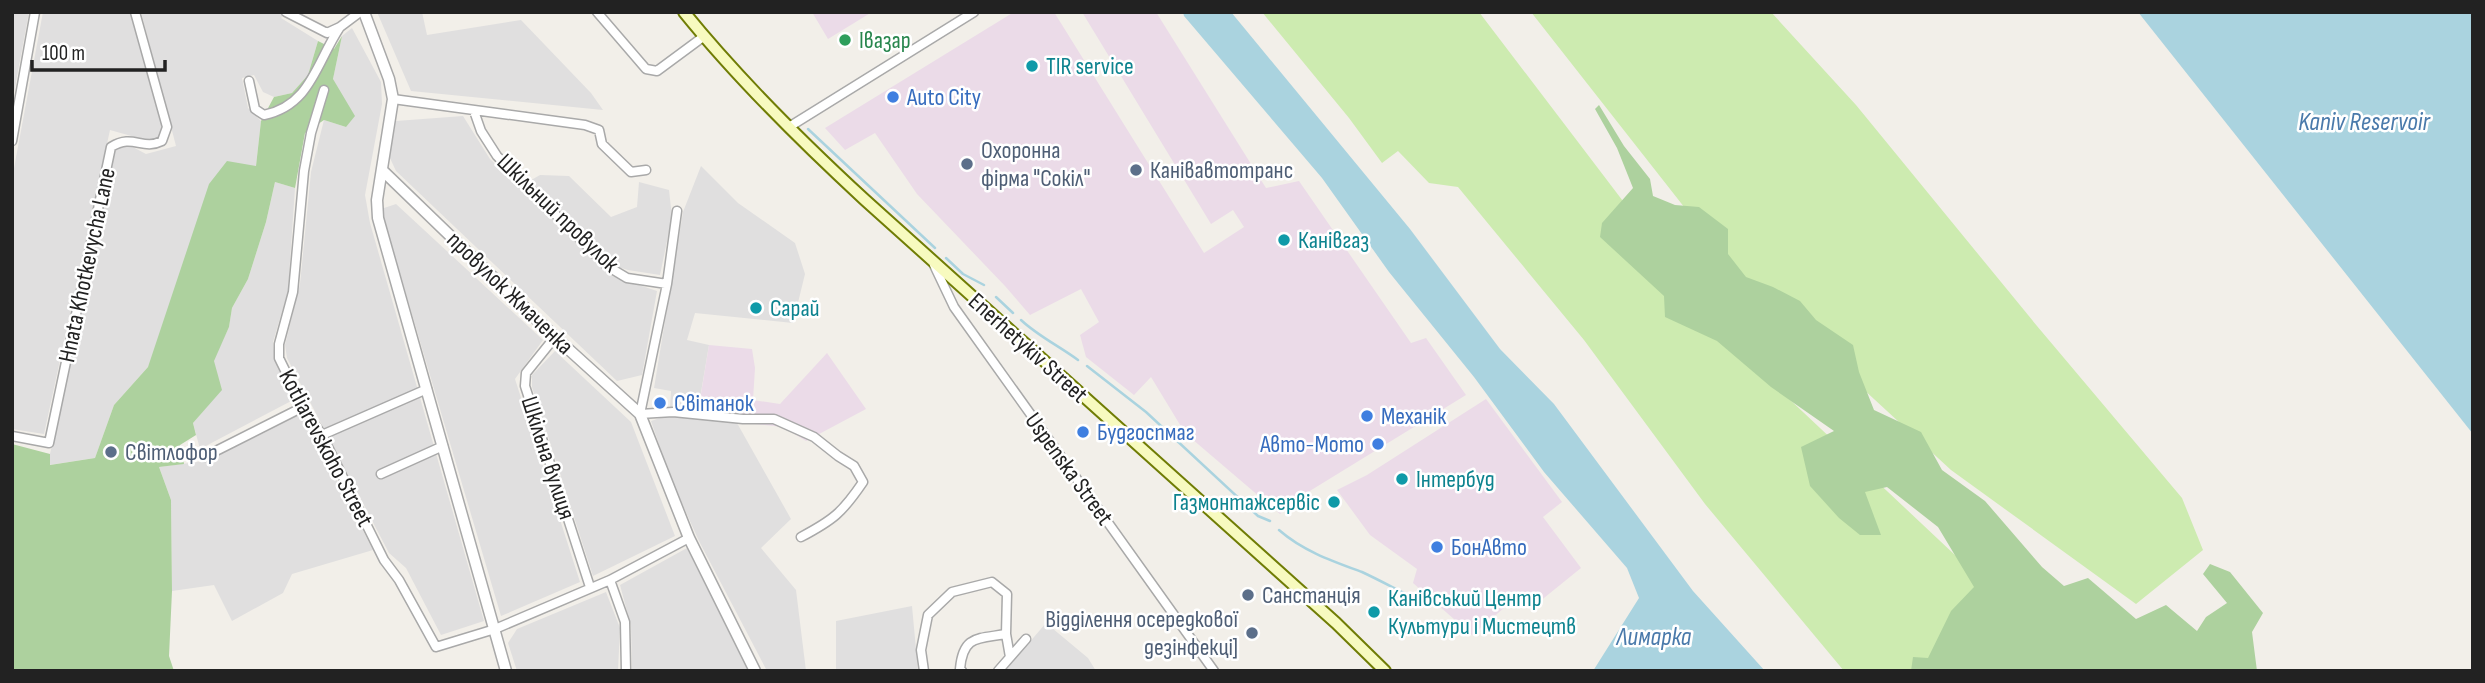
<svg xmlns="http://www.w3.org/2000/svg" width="2485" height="683" font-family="'Sofia Sans Condensed',sans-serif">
<rect width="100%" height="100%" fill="#f2efe9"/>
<path fill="#e0dfdf" d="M12 12H29L12 104Z
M43 12H130L162 119 160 136 149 141 110 130 44 434 12 429V179Z
M141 12H286L281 18 318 41 308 75 292 93 274 97 263 92 254 75 242 78 248 108 261 121 256 166 148 367 114 405 95 458 49 465 50 454 115 150 118 145H129L146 154 176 146Z
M377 12H422L427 35 521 20 591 93 603 110 411 91Z
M352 28 381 82 382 104 365 195 370 223 484 621 441 635 406 568 389 553 287 358 285 345 300 284 311 172 324 120 346 127 333 79 342 36Z
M463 116 490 159 612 276 657 291 642 375 617 381 396 171 389 156 396 121Z
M701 166 738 203 795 243 805 274 793 323 695 313 687 340 709 345 698 410 670 408 671 391 654 388 683 212Z
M540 175 569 176 611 217 637 207 639 182 669 190 672 217 660 275 628 270 608 264 526 183Z
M275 182 295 188 288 291 273 342 275 360 295 399 200 449 193 423 221 390 213 361 229 327 232 308 248 279 266 222Z
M396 204 543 340 515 379 580 582 501 616 381 209Z
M555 351 631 422 675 536 593 576 532 387V375Z
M301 410 373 550 292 574 283 593 232 621 214 585 172 591 171 500 159 467 205 461Z
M672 414 737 423 791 519 761 548 796 590 806 671H767L699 541 671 479 651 421Z
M687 548 748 671H632L631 626 620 585Z
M606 592 620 628 618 671H517L508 643 517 629Z
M912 606 918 671H836V621Z
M1046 623 1088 658 1096 671H1005Z"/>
<path fill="#ebdbe8" d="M812 12H872L828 39Z
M1014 12H1054L1204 253 1244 227 1233 210 1211 224 1082 12H1156L1266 188 1299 181 1411 343 1426 338 1466 395 1300 497 1280 514 1185 433 1151 377 1134 395 1086 357 1080 335 1099 322 1081 289 1030 315 1005 286 917 194 875 133 845 150 825 128Z
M709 345 752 349 755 368 753 400 780 404 827 353 866 409 806 441 783 427 697 418Z
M1486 399 1562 502 1543 517 1581 568 1539 602 1523 592 1472 635 1413 583 1417 569 1370 535 1337 490 1367 475Z"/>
<path fill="#cdebb0" d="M1262 12H1479L1734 347 1973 572 2088 671H1844L1705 504 1584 340 1458 187 1429 183 1398 151 1382 163 1349 118Z
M1531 12H1771L1856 105 2037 326 2182 498 2203 550 2136 604 1951 470 1732 268Z"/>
<path fill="#add19e" d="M342 36 333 79 355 116 346 127 324 120 305 133 295 188 275 182 266 222 248 279 232 308 229 327 214 361 222 390 193 423 196 435 180 445 184 464 159 467 171 500 172 591 169 656 174 671H12V444L50 454V465L95 458 114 405 148 367 209 184 227 161 256 166 261 121 274 97 292 93 308 75 318 41 334 49Z
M1599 105 1624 146 1650 179 1653 196 1675 205 1699 207 1728 229V254L1746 277 1773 287 1800 301 1816 320 1853 345 1859 372 1874 410 1921 432 1942 470 1985 501 2042 567 2064 586 2088 578 2136 619 2166 605 2197 631 2206 617 2227 603 2203 574 2210 564 2230 572 2263 613 2252 632 2257 671H1911L1913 657 1928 658 1951 611 1974 587 1938 527 1887 487 1865 492 1881 535H1860L1839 518 1810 486 1801 447 1834 431 1771 387 1717 341 1665 317 1664 296 1600 237 1602 223 1633 188 1617 148 1595 109Z"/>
<path fill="#aad3df" d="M1183 12H1231L1410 229 1500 349 1554 404 1693 591 1765 671H1593L1639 598 1627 568 1544 472 1474 377 1389 272 1322 178 1184 16Z
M2138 12H2473V434Z"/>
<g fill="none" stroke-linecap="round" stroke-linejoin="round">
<path stroke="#aad3df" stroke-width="2.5" d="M808 129 935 248
M946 258 963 274 984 285
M996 297 1013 313
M1021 320C1038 336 1059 346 1078 360
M1087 366 1146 412 1258 516 1270 521
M1279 530C1303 551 1332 561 1362 572 1377 579 1392 587 1406 594"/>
<g stroke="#a9a9a9" stroke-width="11">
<path id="minor" d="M286 12 327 33 340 27 360 12
M597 12 646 69 657 71 703 37
M249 81 255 109 264 115C311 105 316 63 340 27
M324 90 311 133 304 171 293 292 279 344V358L303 407 322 435 384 560 399 580 436 647 495 629 610 580 689 538
M393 99 585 125 599 130 602 144 631 172 646 170
M474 111 481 131 497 156 607 266 627 278 667 284
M789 127 974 12
M12 141 35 12
M677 211 667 284 640 414 673 412 743 419H774L814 437 838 456 854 466 863 482C842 513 833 520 801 537
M934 265 954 307 1214 671
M555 337 526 373 525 386 590 587
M322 435 427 389
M12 436 49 443 111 147C133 133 142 151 162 141L167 127 135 12
M204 457 303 407
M381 474 443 446
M610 580 625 622 626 671
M1006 634 1010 657
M924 671 921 650 928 615 952 592 992 582 1007 594 1006 634C978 639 963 635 960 669L962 671
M998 671 1026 639"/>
</g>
<g stroke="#a9a9a9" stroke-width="13">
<path id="tertiary" d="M364 12 389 79 393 99 377 200 378 218 506 671
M382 170 555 337 640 414 689 538 755 671"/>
</g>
<g stroke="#707d05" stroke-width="14">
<path id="secondary" d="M684 12C739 80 801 141 865 200L1336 623 1385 671"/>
</g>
<use href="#minor" stroke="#fff" stroke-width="8"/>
<use href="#tertiary" stroke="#fff" stroke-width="10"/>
<use href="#secondary" stroke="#f7fabf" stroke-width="10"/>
</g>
<circle fill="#2e9e5b" stroke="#fff" stroke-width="2.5" cx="845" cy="40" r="7"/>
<g fill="#0f9aa8" stroke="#fff" stroke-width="2.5">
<circle cx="1032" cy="66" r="7"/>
<circle cx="1284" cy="240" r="7"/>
<circle cx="756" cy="308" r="7"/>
<circle cx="1402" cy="479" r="7"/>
<circle cx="1334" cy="502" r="7"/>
<circle cx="1374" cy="612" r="7"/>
</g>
<g fill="#3f7fe0" stroke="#fff" stroke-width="2.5">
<circle cx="893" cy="97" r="7"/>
<circle cx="660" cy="403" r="7"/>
<circle cx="1367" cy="416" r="7"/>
<circle cx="1083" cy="432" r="7"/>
<circle cx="1378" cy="444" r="7"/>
<circle cx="1437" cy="547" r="7"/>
</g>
<g fill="#5c6f8a" stroke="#fff" stroke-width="2.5">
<circle cx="967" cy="164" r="7"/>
<circle cx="1136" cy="170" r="7"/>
<circle cx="111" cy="452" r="7"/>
<circle cx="1248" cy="595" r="7"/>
<circle cx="1252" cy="633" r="7"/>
</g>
<g text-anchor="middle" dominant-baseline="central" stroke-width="5" stroke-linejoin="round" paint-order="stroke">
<g font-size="24" fill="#27864d" stroke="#fff" text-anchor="start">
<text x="859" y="40">Івазар</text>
</g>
<g font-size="24" fill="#0d838f" stroke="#fff" text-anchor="start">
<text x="1046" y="66">TIR service</text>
<text x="1298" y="240">Канівгаз</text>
<text x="770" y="308">Сарай</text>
<text x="1416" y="479">Інтербуд</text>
<text x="1320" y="502" text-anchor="end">Газмонтажсервіс</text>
<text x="1388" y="598">Канівський Центр<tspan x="1388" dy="28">Культури і Мистецтв</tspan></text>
</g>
<g font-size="24" fill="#366cbe" stroke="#fff" text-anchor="start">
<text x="907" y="97">Auto City</text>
<text x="674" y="403">Світанок</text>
<text x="1381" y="416">Механік</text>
<text x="1097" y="432">Будгоспмаг</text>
<text x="1364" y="444" text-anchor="end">Авто-Мото</text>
<text x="1451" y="547">БонАвто</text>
</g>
<g font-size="24" fill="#4e5e75" stroke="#fff" text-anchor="start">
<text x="981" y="150">Охоронна<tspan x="981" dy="28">фірма "Сокіл"</tspan></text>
<text x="1150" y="170">Канівавтотранс</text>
<text x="125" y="452">Світлофор</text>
<text x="1262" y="595">Санстанція</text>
<text x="1238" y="619" text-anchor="end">Відділення осередкової<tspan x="1238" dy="28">дезінфекці]</tspan></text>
</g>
<g font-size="24" fill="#222" stroke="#fff">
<text transform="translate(558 213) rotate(44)">Шкільний провулок</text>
<text transform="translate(87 265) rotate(-78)">Hnata Khotkevycha Lane</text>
<text transform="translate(510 293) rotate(44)">провулок Жмаченка</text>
<text transform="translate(1028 348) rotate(42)">Enerhetykiv Street</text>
<text transform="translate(326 448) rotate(62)">Kotliarevskoho Street</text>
<text transform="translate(548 458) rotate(72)">Шкільна вулиця</text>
<text transform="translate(1069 469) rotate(54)">Uspenska Street</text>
</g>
<g font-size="26" font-style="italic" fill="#4a7aab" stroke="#fff">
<text x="2364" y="122">Kaniv Reservoir</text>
<text x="1654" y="637">Лимарка</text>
</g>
</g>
<rect width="2485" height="683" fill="none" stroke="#222222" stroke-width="28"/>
<path d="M32 60v10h133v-10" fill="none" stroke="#222222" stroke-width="3.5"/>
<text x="42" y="60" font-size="21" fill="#222222" stroke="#ffffff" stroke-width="5" paint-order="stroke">100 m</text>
</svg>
